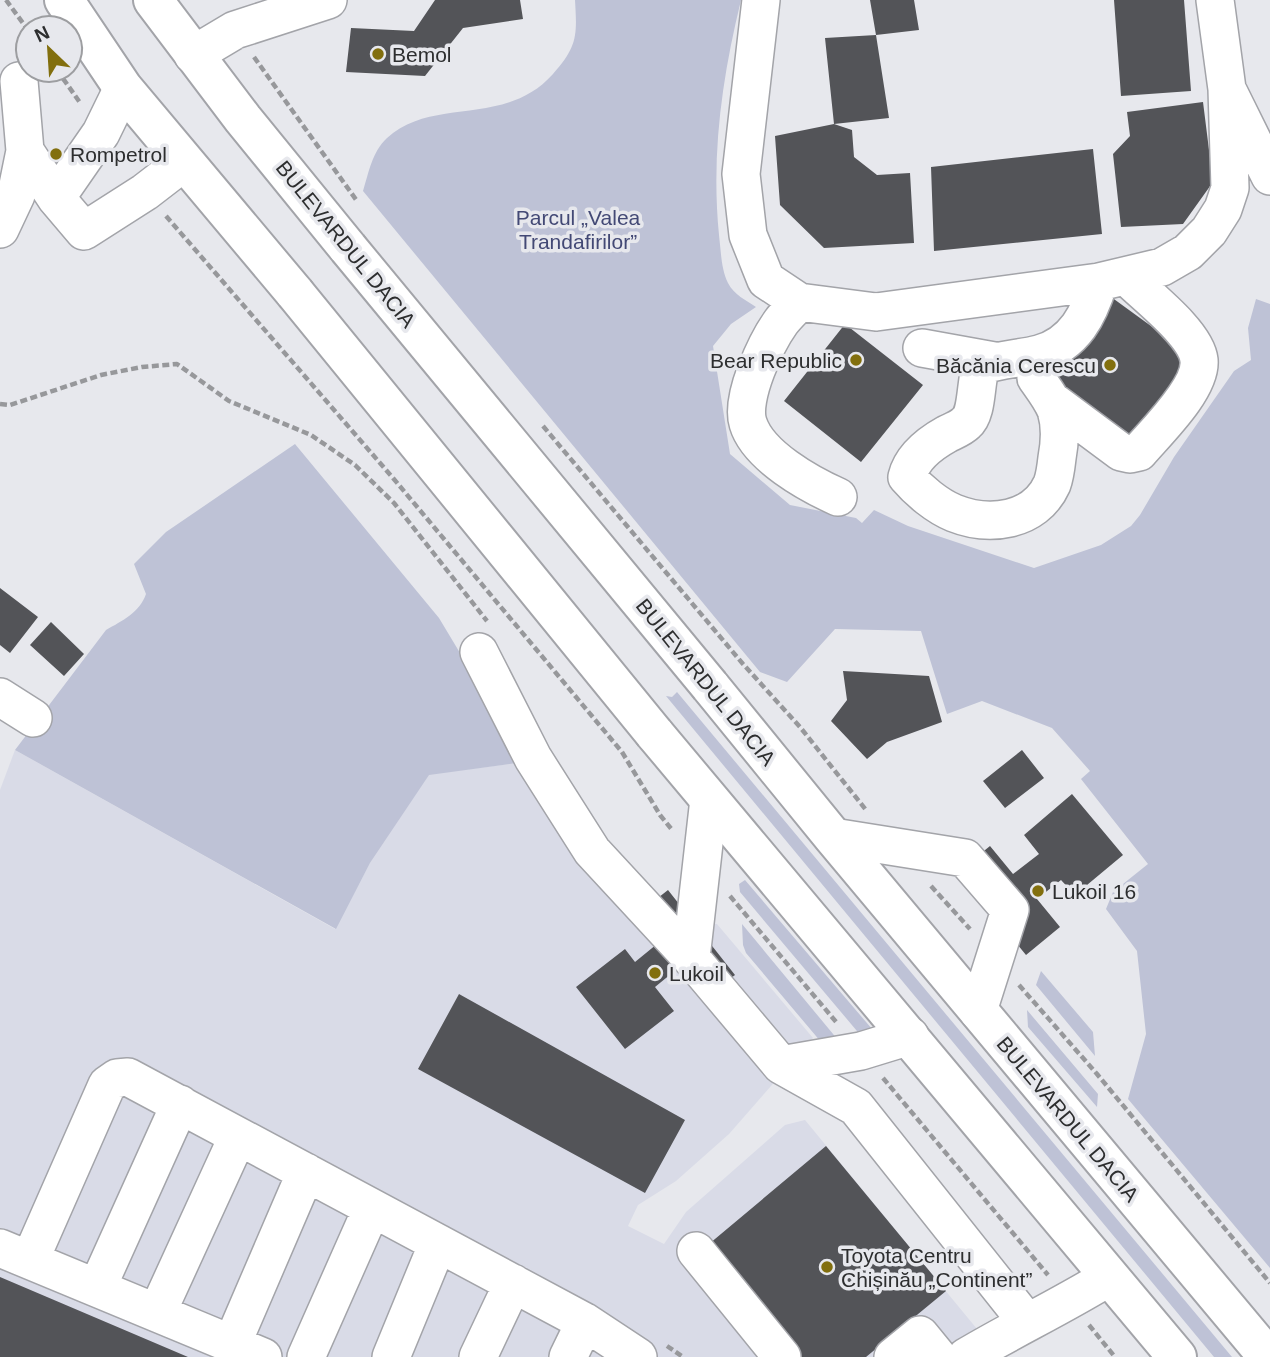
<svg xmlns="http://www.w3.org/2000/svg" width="1270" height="1357" font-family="Arial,sans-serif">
<rect width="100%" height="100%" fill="#e7e8ed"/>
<path fill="#d9dbe7" d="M15 750 335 929 370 863 429 774 517 763 645 913 717 924 813 1038 729 1134 676 1181 638 1205 628 1226 664 1244 686 1212 785 1125 805 1120 977 1329 956 1348 952 1344 936 1357H0V790Z"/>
<path fill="#bec2d6" d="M575 0H741C722 78 711 155 719 235 721 251 721 269 728 283 734 295 746 300 756 307L731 324 713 346 730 454 790 505 856 518 862 523 874 510 908 526 1034 568 1101 545 1131 526 1140 515 1174 457 1234 371 1251 360 1248 328 1256 299 1270 304V1268L1128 1099 1146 1034 1137 951 1106 909 1113 892 1148 864 1081 779 1090 771 1052 728 982 701 947 714 921 631 835 629 787 682 760 672 363 191C369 172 372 152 387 138 433 96 505 128 553 74 578 46 577 35 575 0Z
M295 444 439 618 523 758 517 763 429 775 370 863 336 929 15 750 106 630C122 621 140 612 146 594L134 564 166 532Z
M677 692 1232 1357H1214L666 696 672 697Z
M745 880 872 1029 862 1037 740 892 739 884Z
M742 924 838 1040 821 1042 746 953 743 945Z
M1041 971 1093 1032 1095 1056 1036 985Z
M1027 1010 1098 1094 1097 1107 1028 1027Z"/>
<path fill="#535458" d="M435 0H520L523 19 463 28 425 76 346 72 351 28 414 31Z
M870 0H914L919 30 876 35Z
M1114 0H1184L1191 91 1121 96Z
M876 35 889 118 834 124 825 38Z
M1203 102 1213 182 1183 224 1121 227 1113 154 1130 136 1127 112Z
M834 124 852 130 854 157 877 175 910 173 914 243 824 248 780 205 775 136Z
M1093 149 1102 234 934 251 931 167Z
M1107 294 1195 358 1132 447 1040 378Z
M845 324 923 385 861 462 784 401Z
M0 588 38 617 10 653 0 645Z
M51 622 84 654 64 676 30 645Z
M843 671 929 676 942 722 887 742 867 759 831 721 847 700Z
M1022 750 1044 778 1005 808 983 781Z
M1072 794 1123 855 1075 895 1061 880 1037 899 1060 927 1026 955 958 872 990 846 1013 874 1039 854 1024 835Z
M668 890 735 975 702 1000 677 969 655 987 674 1011 625 1049 576 987 625 949 635 962 657 944 635 916Z
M459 994 685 1120 645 1193 418 1069Z
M826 1146 946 1291 866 1357H802L709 1244Z
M0 1277 188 1357H0Z"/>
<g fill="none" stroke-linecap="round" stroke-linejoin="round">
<g stroke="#a3a4a9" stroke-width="40">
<path id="minor" d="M761 0 741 174 748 235 766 280 799 302 876 312 1099 282 1162 267 1188 252 1209 231 1223 209 1230 188 1227 89
M1215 0 1227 89 1270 176
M193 55 235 30 328 0
M25 151 56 198 84 231 145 192 184 162
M56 198 101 133 123 88
M0 229 16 195 25 151 19 81
M799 302C793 309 786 315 781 322 766 343 740 398 748 423 758 456 809 484 838 497
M922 348 994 361
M1041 354 1036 378C1043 388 1051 398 1056 410 1061 426 1060 442 1057 458 1056 467 1055 476 1052 484 1035 522 989 527 954 513 937 506 919 491 907 477 912 457 929 444 947 434 953 431 961 428 966 423 978 413 975 382 981 366 1000 359 1020 359 1039 354 1075 344 1089 314 1099 282
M1051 400 1121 452 1130 454 1139 452C1156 432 1202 388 1199 360 1196 333 1145 295 1126 276
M479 652 533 758 592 851 691 958 781 1065 856 1107 1027 1322
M0 697 33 718
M833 837 965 858 1010 910 978 1011
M691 958 709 799
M781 1065 861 1051 910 1036
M0 1248 263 1357
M696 1251 782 1357
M30 1260 107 1085 117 1078 128 1077 585 1322
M97 1288 180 1104
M157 1313 238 1136
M232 1344 306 1172
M306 1357 372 1208
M391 1357 438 1243
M478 1357 513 1283
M568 1357 585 1322 638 1357
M893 1357 920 1335 938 1357
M966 1357C1013 1329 1062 1306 1109 1277"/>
</g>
<g stroke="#a3a4a9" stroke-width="42">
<path id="highway" d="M64 0 123 88 295 293
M153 0 243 119 348 248
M710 686 833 837 1268 1357
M654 733 1177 1357"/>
</g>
<path stroke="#97989b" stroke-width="4.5" stroke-dasharray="7 3.5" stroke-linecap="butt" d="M6 0 28 30
M254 57 357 201
M57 70 81 104
M166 216 393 478
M0 404 10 405 101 375 142 367 177 364 229 401 311 435 355 465 394 503 487 621
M543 426 743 664 800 727 866 810
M622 752 660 815 673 831
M931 886 970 929
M730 896 837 1023
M1019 985 1097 1074 1270 1283
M883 1078 1048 1275
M1089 1325 1115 1357
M667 1346 683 1357"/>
<use href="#minor" stroke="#fff" stroke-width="37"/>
<use href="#highway" stroke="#fff" stroke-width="38"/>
<g stroke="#a3a4a9" stroke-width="42" stroke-linecap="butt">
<path id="highway-bridge" d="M348 248 710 686
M295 293 654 733"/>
</g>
<path stroke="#97989b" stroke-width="4.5" stroke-dasharray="7 3.5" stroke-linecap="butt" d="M393 478 622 752"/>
<use href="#highway-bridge" stroke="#fff" stroke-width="38"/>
</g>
<g fill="#826f0e" stroke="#e7e8ed" stroke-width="2.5">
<circle cx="378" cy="54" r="7"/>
<circle cx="56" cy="154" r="7"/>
<circle cx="856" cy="360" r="7"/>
<circle cx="1110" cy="365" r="7"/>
<circle cx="1038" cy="891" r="7"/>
<circle cx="655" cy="973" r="7"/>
<circle cx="827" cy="1267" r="7"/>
</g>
<g text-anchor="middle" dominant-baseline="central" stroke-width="7" stroke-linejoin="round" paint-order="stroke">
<g font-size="21" fill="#2d2e2f" stroke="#e7e8ed" text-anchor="start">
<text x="392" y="54">Bemol</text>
<text x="70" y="154">Rompetrol</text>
<text x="842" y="360" text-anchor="end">Bear Republic</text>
<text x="1096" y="365" text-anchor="end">Băcănia Cerescu</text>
<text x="1052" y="891">Lukoil 16</text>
<text x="669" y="973">Lukoil</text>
<text x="841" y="1255">Toyota Centru<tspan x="841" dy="24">Chișinău „Continent”</tspan></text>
</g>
<g font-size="21" fill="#434975" stroke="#e7e8ed">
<text x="578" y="217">Parcul „Valea<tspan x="578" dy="24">Trandafirilor”</tspan></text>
</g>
<g font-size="21" fill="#2d2e2f" stroke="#e7e8ed">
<text transform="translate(346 244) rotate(51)">BULEVARDUL DACIA</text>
<text transform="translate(706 682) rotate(51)">BULEVARDUL DACIA</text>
<text transform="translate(1068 1119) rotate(50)">BULEVARDUL DACIA</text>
</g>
</g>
<g transform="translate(49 49) rotate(335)"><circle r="33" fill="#e7e8ed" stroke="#9d9ea1" stroke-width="2"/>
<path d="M0-5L12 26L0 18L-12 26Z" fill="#826f0e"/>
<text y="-10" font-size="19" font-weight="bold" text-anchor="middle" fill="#2d2e2f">N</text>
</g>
</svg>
